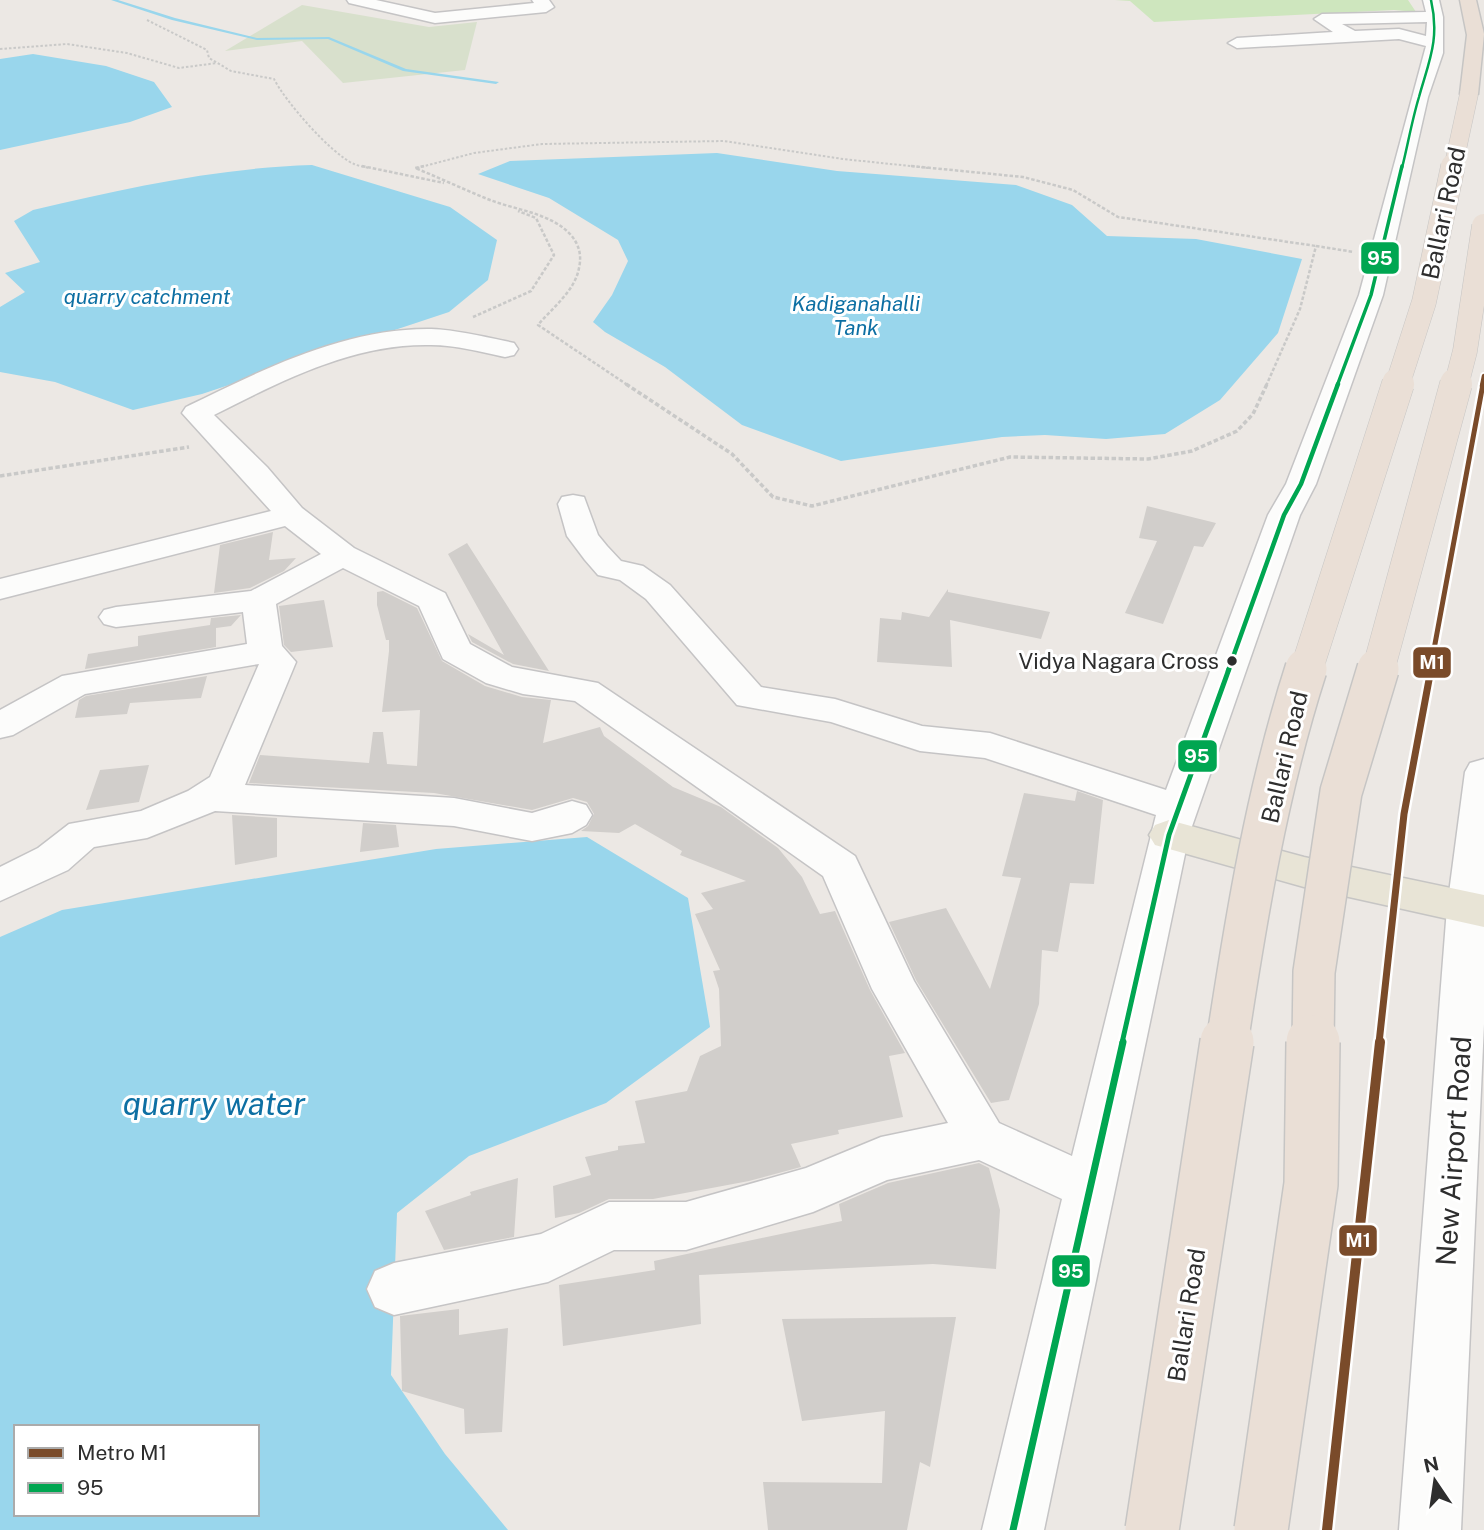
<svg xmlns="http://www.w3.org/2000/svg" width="1484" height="1530" font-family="'Public Sans',sans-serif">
<rect width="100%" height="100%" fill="#ece8e4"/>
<path fill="#cee6be" d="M1115 0H1408L1416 12 1394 10 1154 22 1130 1Z"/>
<path fill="#d8e0cc" d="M302 5 429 27 477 22 465 70 343 83 302 41 225 51Z"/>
<path fill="#99d6ec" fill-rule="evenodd" d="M33 54 106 66 154 82 172 107 130 122 0 150V59Z
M717 153 837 171 1016 185 1072 205 1107 236 1196 239 1302 259 1278 333 1220 400 1165 434 1106 439 1045 435 1002 437 841 461 742 425 665 367 605 332 593 322 612 295 628 261 618 240 549 198 478 174 510 161Z
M312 165 450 207 497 240 488 280 449 312 202 394 133 410 55 382 0 372V307L25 292 5 273 40 262 14 221 33 210C126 188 217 168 312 165Z
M587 837 688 898 710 1027 606 1103 469 1156 397 1213 391 1375 445 1454 508 1530H0V937L62 910 436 849ZM16 1427H257V1514H16Z"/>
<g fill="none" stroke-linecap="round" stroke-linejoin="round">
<path fill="#99d6ec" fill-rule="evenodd" d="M111 0H118L175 18 257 38 329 37 406 69 499 82 496 84 403 71 328 39 257 40 172 20Z"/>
</g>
<path fill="#d1cecb" d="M1147 506 1216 523 1203 547 1194 546 1163 624 1125 613 1157 541 1139 538Z
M273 532 269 560 296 558 284 571 250 588 214 593 220 545Z
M467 543 549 671 513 664 472 642 468 634 504 655 448 554Z
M948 589V592L1050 612 1041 639 950 620 952 667 877 662 880 618 901 620 902 612 929 617Z
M383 591 417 608 442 661 485 686 522 697 551 700 543 743 600 727 604 736 673 787 721 807 778 848 802 877 820 914 835 911 870 990 905 1053 889 1056 903 1117 838 1130 839 1134 791 1144 801 1167 749 1181 653 1199H609L579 1213 555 1218 553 1186 591 1175 585 1157 618 1150V1146L645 1143 635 1101 687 1091 700 1056 721 1046 719 989 713 971 720 970 695 914 713 909 701 893 746 881 680 855 682 851 635 824 619 833 581 831 588 826 594 814 587 802 573 798 532 810 434 793 249 783 260 755 369 763 373 732H383L387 764 417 766 420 710 382 712 389 651V640H386L377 605V592Z
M324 600 333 647 291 652 284 645 279 606Z
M241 615 231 626 216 628V647L85 669 88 654 138 646V636L210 625 211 618Z
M207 676 201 698 130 703 127 714 75 718 79 700 86 696Z
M149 765 139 802 86 810 100 770Z
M1077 791 1103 800 1094 884 1070 883 1058 952 1042 950 1039 1004 1009 1100 991 1103 916 980 889 922 946 908 990 989 1021 878 1002 876 1024 793 1075 801Z
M232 815 277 818V857L235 865Z
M363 823 396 825 399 847 360 852Z
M979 1163 989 1168 1000 1210 996 1269 933 1264 699 1275 701 1324 563 1346 559 1285 655 1270 654 1261 842 1221 839 1204 888 1183Z
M518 1178 514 1237 444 1250 425 1211 471 1195 470 1192Z
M459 1309V1335L508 1328 502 1432 465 1434 464 1409 402 1391 400 1316Z
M956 1317 930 1467 920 1462 907 1530H768L763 1482 882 1483 885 1411 802 1421 782 1319Z"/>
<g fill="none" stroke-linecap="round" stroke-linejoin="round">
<g stroke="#c5c4c5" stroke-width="3">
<path id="minor" d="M347 0H376L435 13 534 3 532 0H549L554 7 546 12 435 23 349 3Z
M1423 0H1439L1443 17V53L1428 97 1383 295 1316 484 1300 515 1189 835 1044 1530H982L1062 1199 979 1160 887 1180 813 1212 686 1250H614L548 1282 394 1315 375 1307 367 1289 375 1271 394 1263 541 1234 609 1202H686L806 1168 881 1137 948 1123 872 989 823 876 575 701 523 694 486 683 443 659 419 606 343 568 276 604 282 646 296 662 245 785 454 798 532 813 572 801 586 805 592 815 586 825 572 833 532 841 454 826 215 811 147 838 94 847 68 870 0 901V867L38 848 69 824 141 811 188 791 210 777 259 664 85 694 13 735 0 738V710L62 676 247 644 243 612 116 627 104 624 99 617 104 610 116 607 251 591 321 554 285 526 0 599V579L271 511 182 413 186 407C262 370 344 328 431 329 456 330 481 336 505 341L514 343 518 349 514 355 505 357C481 352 456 345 431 345 354 343 281 381 214 415L267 467 302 508 354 548 445 593 470 644 512 667 598 683 855 856 914 981 999 1123 1072 1156 1156 815 985 758 920 751 831 722 737 705 646 599 620 580 598 575 585 560 567 536 558 504 562 497 573 495 584 497 598 535 607 546 621 561 643 566 670 585 761 687 835 699 922 726 990 733 1166 790 1268 515 1286 484 1359 295 1426 46 1399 39 1237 48 1228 43 1237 38 1333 32 1314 19 1322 14 1426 12ZM1427 22 1426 36 1399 29 1355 31 1342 24Z
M1484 759V1024L1461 1530H1399L1447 908 1465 772 1470 763Z"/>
</g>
<g stroke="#c6c5c4" stroke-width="3">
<path id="major" d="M1169 820 1304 857 1484 895V927L1304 887 1155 845 1149 835 1155 825Z"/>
</g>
<g stroke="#c6c5c4" stroke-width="3">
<path id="highway" d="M1460 0H1476L1484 34 1478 94 1469 100 1460 94 1467 35Z"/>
</g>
<path stroke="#c9c9c8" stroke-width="2" stroke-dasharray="2.5 2" stroke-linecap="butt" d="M147 20 207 50 209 58 231 71 274 79C285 101 331 154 354 164 358 166 365 167 370 168
M0 49 67 44 127 53 179 68 217 63
M417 168 474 153 542 144 724 141 843 159 929 168"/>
<path stroke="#c9c9c8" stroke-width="2.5" stroke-dasharray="3.5 2" stroke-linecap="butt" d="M362 166 444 183
M424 166 415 168C440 178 465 190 490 200 516 210 550 213 570 234 579 244 582 255 579 268 575 291 552 308 538 325L629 386
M911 166 1023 177 1073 190 1118 217 1316 246
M1316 246 1354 252
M473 317 531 291 554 255 536 218 518 211
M1266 386 1300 309 1316 246"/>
<path stroke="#c9c9c8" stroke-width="3.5" stroke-dasharray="4.5 2.5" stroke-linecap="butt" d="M626 384 732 454 773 497 812 506 1010 457 1148 459 1192 451 1237 431 1253 414 1267 384
M0 476 189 447"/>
<use href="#minor" fill="#fcfcfb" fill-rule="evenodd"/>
<use href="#major" fill="#e8e4d6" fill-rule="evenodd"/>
<use href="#highway" fill="#eadfd6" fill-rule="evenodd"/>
<g stroke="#c6c5c4" stroke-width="19" stroke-linecap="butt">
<path id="highway-bridge-far4" d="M1453 168 1469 94"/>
</g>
<g stroke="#c6c5c4" stroke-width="25" stroke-linecap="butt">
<path id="highway-bridge-far3" d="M1397 386 1424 302 1453 166
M1456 386 1465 351 1484 226"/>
</g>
<g stroke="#c6c5c4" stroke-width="33" stroke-linecap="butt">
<path id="highway-bridge-far2" d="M1306 671 1398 384
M1378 671 1456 384"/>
</g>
<g stroke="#c6c5c4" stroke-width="44" stroke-linecap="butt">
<path id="highway-bridge-far1" d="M1227 1043C1246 918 1267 790 1306 669
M1313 1043 1314 972 1341 792 1378 669"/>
</g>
<g stroke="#c6c5c4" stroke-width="56" stroke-linecap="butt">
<path id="highway-bridge" d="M1152 1530 1227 1042
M1261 1530 1311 1184 1313 1042"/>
</g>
<use href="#highway-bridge-far4" stroke="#eadfd6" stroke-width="18"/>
<use href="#highway-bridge-far3" stroke="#eadfd6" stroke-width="24"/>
<use href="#highway-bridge-far2" stroke="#eadfd6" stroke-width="32"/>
<use href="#highway-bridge-far1" stroke="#eadfd6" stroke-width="41"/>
<use href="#highway-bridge" stroke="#eadfd6" stroke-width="53"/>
<g stroke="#fff" stroke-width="5">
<path id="bus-1-far4" d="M1402 168C1408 144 1412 120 1419 97 1429 61 1440 39 1431 0"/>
</g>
<g stroke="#fff" stroke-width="7">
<path id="bus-1-far3" d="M1337 386 1371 295 1402 166"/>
</g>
<g stroke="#fff" stroke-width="9">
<path id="bus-1-far2" d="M1228 671 1284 515 1301 484 1338 384"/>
</g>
<g stroke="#fff" stroke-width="10">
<path id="bus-1-far1" d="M1122 1043 1169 835 1229 669"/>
</g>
<g stroke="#fff" stroke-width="12">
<path id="bus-1" d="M1013 1530 1123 1042"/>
</g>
<use href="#bus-1-far4" stroke="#00a651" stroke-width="2.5"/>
<use href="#bus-1-far3" stroke="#00a651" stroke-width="3.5"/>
<use href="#bus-1-far2" stroke="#00a651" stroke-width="4.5"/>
<use href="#bus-1-far1" stroke="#00a651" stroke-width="5"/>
<use href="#bus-1" stroke="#00a651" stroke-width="7"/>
<g stroke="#fff" stroke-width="8">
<path id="metro-1-far3" d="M1482 386 1484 376"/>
</g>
<g stroke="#fff" stroke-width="10">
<path id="metro-1-far2" d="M1430 671 1483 384"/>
</g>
<g stroke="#fff" stroke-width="12">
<path id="metro-1-far1" d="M1379 1043 1404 814 1431 669"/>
</g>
<g stroke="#fff" stroke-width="15">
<path id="metro-1" d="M1327 1530 1380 1042"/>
</g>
<use href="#metro-1-far3" stroke="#7a4b2a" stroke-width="4.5"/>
<use href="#metro-1-far2" stroke="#7a4b2a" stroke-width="5"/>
<use href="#metro-1-far1" stroke="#7a4b2a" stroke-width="7"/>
<use href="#metro-1" stroke="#7a4b2a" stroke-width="10"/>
</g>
<circle fill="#2e2e2e" stroke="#fff" stroke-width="2.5" cx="1232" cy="661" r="6"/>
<g text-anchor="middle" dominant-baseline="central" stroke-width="6" stroke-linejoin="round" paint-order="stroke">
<g font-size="21" font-style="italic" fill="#0d6fa3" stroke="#fff">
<text x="147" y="296">quarry catchment</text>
<text x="856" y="303">Kadiganahalli<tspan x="856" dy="24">Tank</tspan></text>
</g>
<g font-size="22" fill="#2e2e2e" stroke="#fff" text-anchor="end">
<text x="1219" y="661">Vidya Nagara Cross</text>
</g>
<g font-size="24" fill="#2e2e2e" stroke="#fff">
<text transform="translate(1443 213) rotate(-78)">Ballari Road</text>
<text transform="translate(1284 757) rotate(-77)">Ballari Road</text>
<text transform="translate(1186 1315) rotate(-81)">Ballari Road</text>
</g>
<g font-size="28" fill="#2e2e2e" stroke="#fff">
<text transform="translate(1453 1151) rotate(-86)">New Airport Road</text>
</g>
<g font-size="32" font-style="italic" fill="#0d6fa3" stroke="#fff">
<text x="214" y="1103">quarry water</text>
</g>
</g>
<g stroke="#fff" stroke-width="2.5">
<rect x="1360" y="241" width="40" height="34" rx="7" fill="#00a651"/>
<rect x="1412" y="646" width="40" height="33" rx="7" fill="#7a4b2a"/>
<rect x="1177" y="739" width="41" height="34" rx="7" fill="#00a651"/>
<rect x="1338" y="1224" width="40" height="33" rx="7" fill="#7a4b2a"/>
<rect x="1051" y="1254" width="40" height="34" rx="7" fill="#00a651"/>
</g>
<g font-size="19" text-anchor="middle" font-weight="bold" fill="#fff">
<text x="1380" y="265">95</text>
<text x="1432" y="669">M1</text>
<text x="1197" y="763">95</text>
<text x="1358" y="1247">M1</text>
<text x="1071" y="1278">95</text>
</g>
<rect x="14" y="1425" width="245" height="91" fill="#ffffff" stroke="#ababab" stroke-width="2"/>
<rect x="28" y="1448" width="35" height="10" fill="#7a4b2a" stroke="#ababab" stroke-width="2"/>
<text x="77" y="1460" font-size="21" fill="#2e2e2e">Metro M1</text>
<rect x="28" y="1483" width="35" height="10" fill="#00a651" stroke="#ababab" stroke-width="2"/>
<text x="77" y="1495" font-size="21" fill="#2e2e2e">95</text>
<g transform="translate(1435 1481) rotate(347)" stroke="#ffffff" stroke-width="5" paint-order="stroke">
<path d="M0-5L12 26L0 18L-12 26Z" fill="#2e2e2e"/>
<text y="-10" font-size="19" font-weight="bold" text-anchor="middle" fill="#2e2e2e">N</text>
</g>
</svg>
